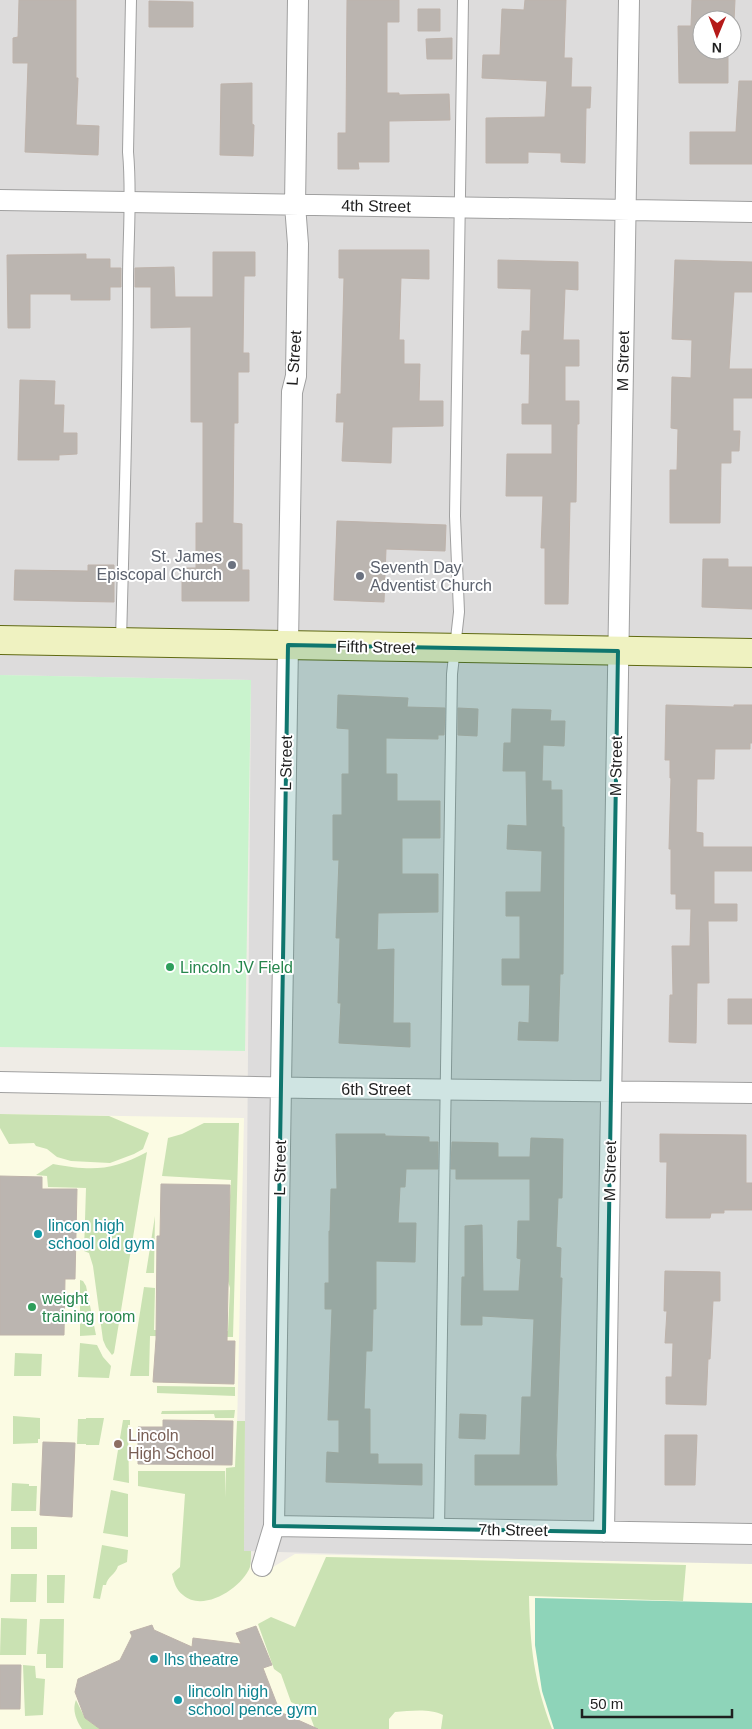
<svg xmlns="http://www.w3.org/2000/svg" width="752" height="1729" font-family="Helvetica,sans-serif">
<rect width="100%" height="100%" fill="#efece6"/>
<path fill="#dddcdc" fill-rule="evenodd" d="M0 0H752V1566L244 1551 251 680 0 675ZM702 20H732V50H702Z"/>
<path fill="#fbfbe3" d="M0 1114 244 1118 234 1563 273 1567 295 1554 752 1564V1729H0Z"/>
<path fill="#cae2b3" d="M0 1114 109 1116 149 1133 143 1149 134 1154 110 1163 71 1161 57 1157 47 1149 36 1146 34 1143 9 1144 0 1128Z
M204 1123H239L233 1337 150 1336 149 1376H130L144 1287 155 1288 154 1330 228 1331 230 1288 228 1281V1229L231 1180 162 1176 168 1138 182 1134Z
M147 1152 114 1353 112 1355 106 1347 103 1340 93 1266 89 1253 84 1251 86 1188 48 1187 47 1176 36 1175 53 1164C92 1171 112 1171 147 1152Z
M155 1216 154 1273H146Z
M80 1280 83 1281 86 1286 96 1335 80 1336Z
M80 1343 97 1345 103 1357 111 1366 109 1378 78 1377Z
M15 1353 42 1354 41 1376H14Z
M157 1386 235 1387V1396L157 1393Z
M235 1410 234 1418H215L214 1414H161L162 1411Z
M13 1416 40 1418V1439H38V1443L13 1444Z
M86 1418H104L99 1445H86V1444H77L78 1419H86Z
M123 1420H130V1425H128L129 1483 113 1480Z
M237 1421H245L244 1551H251C251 1556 251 1562 250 1567 242 1588 203 1613 183 1595 176 1590 174 1582 172 1574L180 1567 185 1494 138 1486V1471H225V1498L226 1468 235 1467Z
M12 1483 29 1484V1486H37L36 1511H11Z
M111 1490 128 1494V1537L103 1533Z
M11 1527H37V1549H11Z
M102 1545 128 1550 127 1562 118 1566C116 1574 107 1577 106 1585H103L100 1599 93 1598Z
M326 1557 686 1565 683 1601 529 1596C530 1646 534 1682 552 1729H441L443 1715C429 1708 410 1711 395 1712L389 1719V1729H315L308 1710 291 1702 281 1674 274 1669 258 1624 271 1617 295 1627Z
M11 1574H37L36 1602H10Z
M47 1575H65L64 1603H47Z
M1 1618 27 1619 26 1655H0Z
M40 1619H64L63 1668H46V1654H37Z
M23 1665 35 1666 36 1678 45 1679 43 1715 25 1716Z
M76 1700 85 1718 100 1729H82C76 1720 72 1710 76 1700Z"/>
<path fill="#c9f3cd" d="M0 675 251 680 245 1051 0 1047Z"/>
<path fill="#8ed4b9" d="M535 1598 752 1603V1729H554L542 1691 535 1645Z"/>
<path fill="#bbb5b0" stroke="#beb3ab" d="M19 0H76V78H78L76 125 99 126 98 155 25 152 28 63H13V38L18 37Z
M347 0H399V22H387V93H399V95L449 94 450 120 389 121V162H358L359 169H338V133H346Z
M525 0H566L564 58H572L571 87H591L590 108H586L585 163 561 162V153L528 152V163H486V118L545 117 547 81 482 78 483 55H500L502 9 524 10Z
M692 0H735L734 21 732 20H702V50H728V83H679L678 26H691Z
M149 1 193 2V27H149Z
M418 9H440V31H418Z
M452 38V59H427L426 39Z
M739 81H752V164H690V132H736Z
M252 83V124L254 125 253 156 220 155 221 84Z
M339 250H429V279L401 278 399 340H404V364H420L419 401H443V426L392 427 391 463 342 461 344 422H336L337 394H341L344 278H339Z
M213 252H255V276H244L243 353H249V372H238V423H234L233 523 242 524V570H249V601H182V568H196V523H203V422H191V327L151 328V287H135V268L174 267 175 297H213Z
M86 254V259H110V268H121V287H110V300H71V294H30V328H8L7 255Z
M498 260 578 262V290L565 289 563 340H579V366H565V401H579V424H577L576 502H570L568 604H545V548H541L543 496H506L507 454H552V424H522V404H529L530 354H521L522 331H530L531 289 498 288Z
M675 260 752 262V292H734L729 369H752V398H733V431H740L739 451H731V463H721L720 523H670V470H677L678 429 671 428 672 377 691 378 692 340 672 339Z
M20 380 55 381 54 405H64L63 433H77V454L59 455V460H18Z
M337 521 446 525 445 551 386 549 384 602 334 600Z
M703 559H728V567H752V609L702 607Z
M88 565H114V602L14 600 15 570 88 571Z
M338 695 408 698 407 707 445 708 444 735H438V739L386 738V774H397V801H440V838H402V874H438V912L378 913 377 950 394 949 393 1023H410V1047L339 1043 341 1003H338L340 938H336L339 860H333V815H342V774H349V729L337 728Z
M666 705 734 707V705H752V743H750V749H715L714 779H697L696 832 703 833V847H752V871H714V904H737V921H708L709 983H697L696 1043 669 1042 670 995H673L672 946H690L691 909H676V894H671V849H669L671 778H670V760H665Z
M458 708 478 709 477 736 458 735Z
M512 709 551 710 550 721H565L564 746 543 745 542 781H551V790H562V827H564L563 974H560L558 1041 518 1040 519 1022 529 1023 530 985H502V959H520V916H506V892H541L542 851 507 849 508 825 527 826 526 771H503L504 743H511Z
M728 999H752V1024H728Z
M336 1134H385V1136L429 1137V1142H438V1169H406L405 1187H400L398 1223H416L415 1262 376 1261V1309H373L372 1351H366L364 1409H370V1454H378V1464H422V1485L326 1482 327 1452 339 1453V1420H328L332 1309H325V1283H329V1231H330L331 1189H337Z
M660 1134 746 1135V1183H752V1210H724V1213H711L710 1218H666L667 1162H660Z
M531 1138 563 1139 562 1198H558L556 1247 561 1248 560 1278H562L556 1455 557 1485H475V1455H520L522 1397H531L534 1319 482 1316V1325H461L462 1277H465V1226L482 1225 483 1291H519L521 1259 517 1258 518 1221H530V1179H456V1169H451L452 1142 498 1143V1157H530Z
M0 1176 42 1177V1189H77L75 1279H65L64 1335H0Z
M161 1184 230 1185 227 1341H235L234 1384 153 1382 156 1339 157 1236H160Z
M665 1271 720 1272V1301H713L710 1359H708L706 1405 666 1404V1377H672L673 1343H665L667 1311H664Z
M460 1414 486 1415 485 1439 459 1438Z
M163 1420 233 1421 232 1465 138 1464V1427H163Z
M665 1435H697L695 1485H665Z
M43 1442 75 1443 72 1517 40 1515Z
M152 1625 154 1630 192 1647 193 1638 241 1644 236 1633 256 1626 272 1665 263 1668 280 1712 318 1729H100L85 1718 75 1692 78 1679 120 1660 132 1636 130 1632Z
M0 1665H21L20 1709H0Z"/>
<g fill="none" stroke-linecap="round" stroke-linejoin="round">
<g stroke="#a0a0a0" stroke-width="12">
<path id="lane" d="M121 641C124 521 128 401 128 281 128 238 132 195 128 152L131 0
M439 1529 452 674 459 612 455 516 463 0"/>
</g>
<g stroke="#a0a0a0" stroke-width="22">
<path id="street" d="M0 200 752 212
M0 1082 310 1088 752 1093
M274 1526 752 1534
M604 1532 629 0
M262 1566 274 1526 292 392 296 376 298 244 295 205 298 0"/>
</g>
<g stroke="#606a12" stroke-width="30">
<path id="secondary" d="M0 640 752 653"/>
</g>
<use href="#lane" stroke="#fff" stroke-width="10"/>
<use href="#street" stroke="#fff" stroke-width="20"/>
<use href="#secondary" stroke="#eff2c1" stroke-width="28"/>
</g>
<path fill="#0f766e" fill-opacity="0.2" stroke="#0f766e" stroke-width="4" stroke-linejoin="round" d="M288 645 618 651 604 1532 274 1526Z"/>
<g fill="#6b7280" stroke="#fff" stroke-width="2">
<circle cx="232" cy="565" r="5"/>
<circle cx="360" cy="576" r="5"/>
</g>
<g fill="#2e9e5b" stroke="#fff" stroke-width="2">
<circle cx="170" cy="967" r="5"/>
<circle cx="32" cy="1307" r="5"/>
</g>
<g fill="#0f9aa8" stroke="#fff" stroke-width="2">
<circle cx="38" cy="1234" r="5"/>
<circle cx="154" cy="1659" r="5"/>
<circle cx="178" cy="1700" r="5"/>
</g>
<circle fill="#8d6e63" stroke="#fff" stroke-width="2" cx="118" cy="1444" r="5"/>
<g text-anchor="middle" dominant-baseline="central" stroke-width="4" stroke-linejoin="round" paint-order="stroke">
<g font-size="16" fill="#1f1f1f" stroke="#fff">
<text transform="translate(376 206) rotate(1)">4th Street</text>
<text transform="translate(294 358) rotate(-86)">L Street</text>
<text transform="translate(623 361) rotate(-89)">M Street</text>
<text transform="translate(376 647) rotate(1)">Fifth Street</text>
<text transform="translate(286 763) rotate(-89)">L Street</text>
<text transform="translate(616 766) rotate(-89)">M Street</text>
<text x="376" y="1089">6th Street</text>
<text transform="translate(280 1168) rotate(-89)">L Street</text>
<text transform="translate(610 1171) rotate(-89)">M Street</text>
<text transform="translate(513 1530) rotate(1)">7th Street</text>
</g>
<g font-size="16" fill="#5b616d" stroke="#fff" text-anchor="end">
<text x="222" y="556">St. James<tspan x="222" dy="18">Episcopal Church</tspan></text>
<text x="370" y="567" text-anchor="start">Seventh Day<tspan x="370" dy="18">Adventist Church</tspan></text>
</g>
<g font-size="16" fill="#27864d" stroke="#fff" text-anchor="start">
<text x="180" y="967">Lincoln JV Field</text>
<text x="42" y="1298">weight<tspan x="42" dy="18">training room</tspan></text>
</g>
<g font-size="16" fill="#0d838f" stroke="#fff" text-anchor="start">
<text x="48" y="1225">lincon high<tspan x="48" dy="18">school old gym</tspan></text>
<text x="164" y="1659">lhs theatre</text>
<text x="188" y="1691">lincoln high<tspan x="188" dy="18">school pence gym</tspan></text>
</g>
<g font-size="16" fill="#785e54" stroke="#fff" text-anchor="start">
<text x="128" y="1435">Lincoln<tspan x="128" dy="18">High School</tspan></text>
</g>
</g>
<g transform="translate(717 35) rotate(181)"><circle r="24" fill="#ffffff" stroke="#a5a5a5"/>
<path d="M0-4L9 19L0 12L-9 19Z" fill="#b51a19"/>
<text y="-8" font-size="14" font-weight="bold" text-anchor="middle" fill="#1f1f1f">N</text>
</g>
<path d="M582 1709v8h150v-8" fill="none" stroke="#1f1f1f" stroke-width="2.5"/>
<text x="590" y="1709" font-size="15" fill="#1f1f1f" stroke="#ffffff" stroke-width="4" paint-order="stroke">50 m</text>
</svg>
